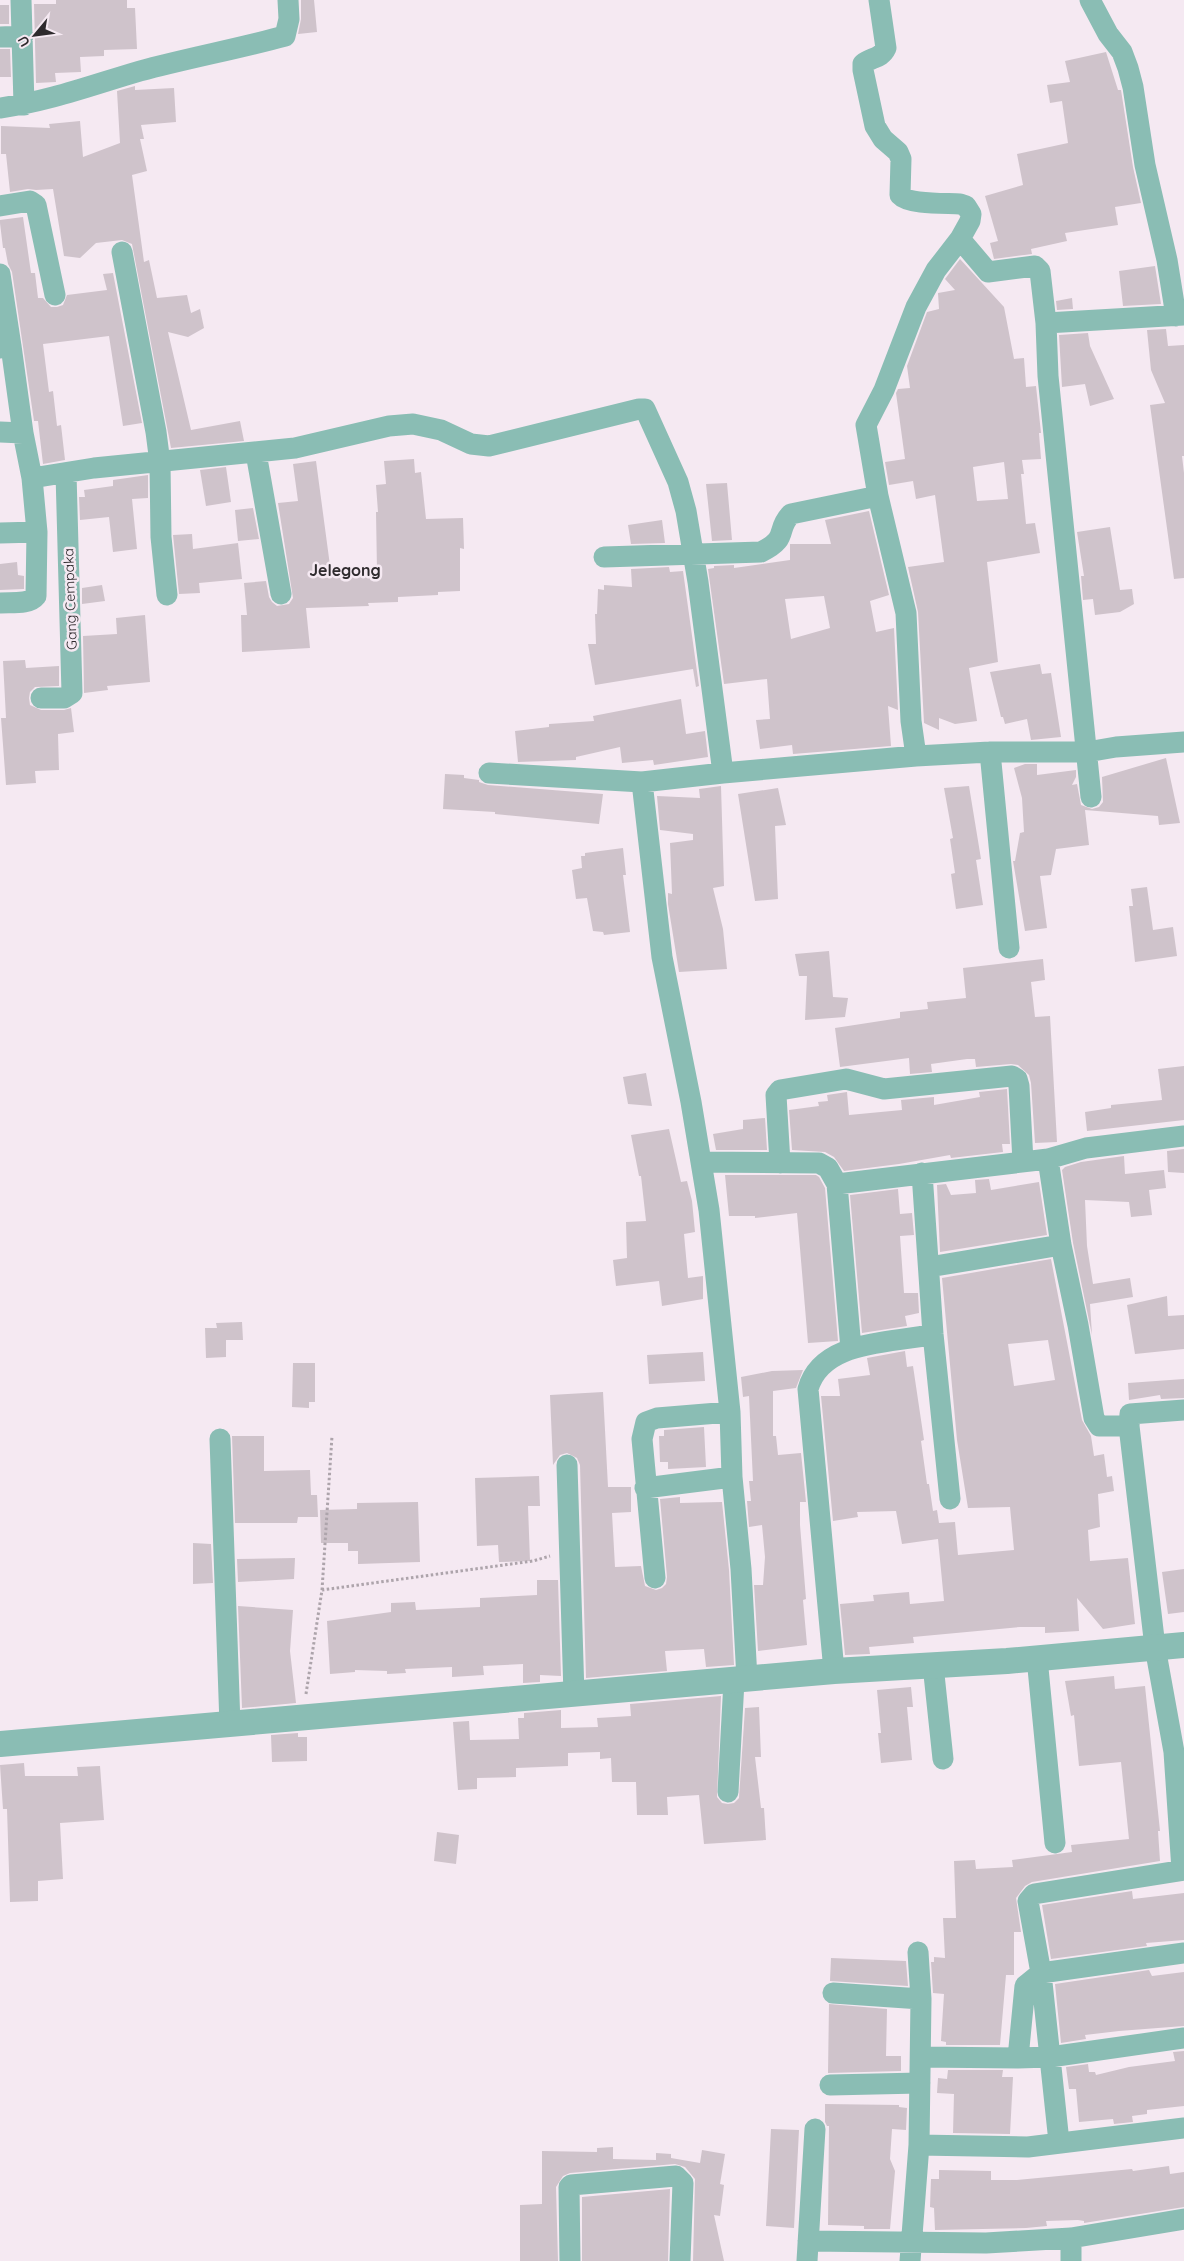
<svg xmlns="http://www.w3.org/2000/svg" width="1184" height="2261" font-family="Quicksand,sans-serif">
<rect width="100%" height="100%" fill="#f5e9f2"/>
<path fill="#cfc3cb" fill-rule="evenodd" d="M56 0H127V8H135L137 49 104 50V56L80 57 81 72 55 73 56 82 36 83 34 4H56Z
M301 0H314L317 32 298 34 301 19Z
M0 5H9V24H0Z
M0 49H10L11 77H0Z
M1106 52 1118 90H1121L1133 167 1141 203 1115 207 1118 225 1065 233 1067 241 1031 249 1032 254 994 259 990 243 998 241 985 196 1023 185 1017 154 1068 143 1062 101 1050 103 1047 85 1070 82 1065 61Z
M135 86V90L174 88 176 122 141 125 144 139H140L147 171 132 175 144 262 149 260 157 298 187 295 191 313 200 309 204 328 188 337 168 332 191 430 240 421 244 441 171 448 132 244 122 240 96 243 80 258 64 256 53 189 36 190 28 189 10 192 6 154H1V126L50 128 49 124 80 121 83 157 120 143 117 91Z
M23 217 31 273H35L38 298H43L51 307H57L63 305 67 295 107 290 103 274 113 273 142 423 123 426 109 336 43 344 49 392 53 391 57 426 61 425 65 460 43 464 38 421H34L12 272 8 264 5 248H3L0 223V220Z
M960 259 1004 307 1014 359 1024 358 1026 387 1036 386 1041 433H1039L1041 459 1022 460 1024 474H1021L1026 524 1035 523 1040 553 987 562 998 662 969 668 977 721 955 724 939 718V730L924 723 918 612 908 567 944 562 935 495 916 499 913 481 889 485 885 462 905 459 896 393 898 389 910 388 907 366 927 312 939 309 938 293 955 290 945 279ZM1004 462 1008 499 977 501 973 467Z
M1155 266 1161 304 1123 306 1119 271Z
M1072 298 1073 309 1057 310 1056 301Z
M1166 329 1168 346 1184 345V456H1182L1184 473V578L1174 579 1150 405 1165 403 1151 370 1147 330Z
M1088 333 1090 346 1114 399 1090 406 1085 384 1062 387 1059 335Z
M414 459 415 473 421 472 426 519 463 518 464 549 460 548V591L438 592V595L398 597V602L368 603 369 606 306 608 310 648 242 652 241 615H247L244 583 266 581 269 597 272 602 277 606 289 604 293 598 278 503 298 501 293 464 316 461 331 573 377 571 376 512H378L376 485 386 484 384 461Z
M226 467 231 502 206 506 200 470Z
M148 475V498L132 499 137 549 113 552 109 517 80 520 79 497H85L84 490 113 486V480Z
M727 483 732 540 712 541 706 484Z
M253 508 259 539 238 541 235 510Z
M869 511 889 595 870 601 876 632 894 628 898 710 888 706 891 746 793 754 792 745 760 749 756 720 770 719 767 679 724 684 708 569 714 568V566L734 565V568L790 560V544H831L825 520ZM824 596 830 628 791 639 785 599Z
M662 520 665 543 631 544 628 525Z
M1110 527 1120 590 1132 589 1134 604 1120 612 1095 615 1093 599 1083 600 1081 576H1084L1077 532Z
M192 534 193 549 238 543 242 579 199 583 200 593 179 594 173 535Z
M17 562 18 575 24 576V589L0 590V564Z
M669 567 670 572 683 571 699 686 696 687 693 669 595 685 588 644H596L595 614H597L598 589 604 590V585L632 587 631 569Z
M102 585 105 601 82 604V588Z
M145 615 150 682 107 686 108 690 84 693 83 636 117 634 116 618Z
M25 660 26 668 59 666V686L35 687 30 692 29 698 30 705 41 710H64L71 708 74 732 58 734 59 770 35 771 36 783 6 785 1 718H6L3 661Z
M1040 664 1042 674 1051 673 1061 737 1031 740 1027 719 1005 724 1003 717H1001L990 672Z
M681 699 686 734 705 731 708 757 654 765 653 760 622 763 620 747 576 757V760L518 762 515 731 549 727V724L594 721 593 716Z
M1166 758 1180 823 1159 825 1158 816 1085 810 1089 845 1056 849 1051 875 1040 876 1047 928 1025 931 1013 861H1015L1020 833 1024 832 1022 798 1014 768 1025 764H1037V775L1076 770V777L1072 785 1077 784 1081 805 1092 809 1099 807 1103 802 1102 777Z
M445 774 464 775V778L479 780V782L488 785 603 794 599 824 495 814V812L443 809Z
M721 786 724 886 713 888 723 929 727 969 679 972 668 904V893L672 894 670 843 693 840V834L660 830 657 796 700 798 699 789Z
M969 786 981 859 976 860 983 905 956 909 951 874 955 873 950 839 953 838 944 788Z
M778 788 786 825 775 826 778 899 755 901 738 794Z
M623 848 626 875H623L630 932 604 935 603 932 593 931 587 898 576 899 572 870 582 868 581 856H585V853Z
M1147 887 1153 930 1173 927 1177 956 1135 962 1129 906H1133L1131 889Z
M829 951 833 997 848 998 845 1017 805 1020 807 976H799L795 954Z
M1043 959 1045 980 1031 982 1035 1017 1050 1016 1057 1142 1035 1143 1031 1083 1029 1075 1018 1065 1011 1064 976 1067 975 1059H967L931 1064 932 1072 910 1074 909 1058 840 1067 835 1028 900 1018V1012L928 1009 927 1002 966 998 963 968Z
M1184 1066V1120L1087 1131 1085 1112 1111 1108V1105L1162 1100 1158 1069Z
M646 1073 652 1106 628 1104 623 1077Z
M1007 1089 1010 1144H1002L1003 1152 951 1158 950 1155 899 1164 844 1171 834 1157 825 1152 792 1150 789 1110 819 1106 818 1102 828 1101 827 1095 847 1092 849 1115 902 1110 901 1100 934 1097V1105L980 1097 979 1092Z
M765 1118 767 1150H716L713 1134 743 1129V1120Z
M669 1129 681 1182 687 1181 692 1201 695 1232 684 1234 688 1278 703 1276V1299L662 1306 659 1281 616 1286 613 1260 627 1258 626 1222 646 1221 641 1176H639L631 1135Z
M1184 1149V1173L1168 1172 1167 1151Z
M1124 1156 1125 1174 1164 1170 1166 1188 1149 1190 1152 1215 1131 1217 1129 1202 1085 1200 1087 1246 1093 1284 1130 1278 1133 1297 1090 1304 1092 1335 1073 1243 1062 1170 1065 1167 1081 1162Z
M725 1175H816L819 1177 825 1188 838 1341 808 1343 797 1213 755 1218V1216H729Z
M989 1179 991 1190 1039 1182 1047 1235 940 1252 937 1185 946 1184 951 1195 976 1193 975 1180Z
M898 1189 900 1214 912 1213 914 1235 900 1236 904 1293H918L919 1313 905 1316 907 1326 862 1333 850 1195Z
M1051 1259 1082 1420 1091 1436 1094 1456 1104 1454 1107 1477 1112 1476 1114 1491 1098 1494 1100 1527 1088 1530 1090 1561 1128 1558 1135 1624 1103 1629 1077 1598 1079 1631 1045 1633V1627H1020L913 1637 914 1643 869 1647 870 1654 845 1655 840 1604 874 1601 873 1595 909 1592 910 1604 944 1601 938 1539 902 1544 896 1511 857 1512 858 1517 833 1521 821 1396H840L838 1379 870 1375 867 1358 905 1351 907 1367 913 1366 924 1440 921 1441 927 1484H929L933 1511 937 1510 939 1523 955 1522 958 1555 1014 1550 1010 1507 968 1508 957 1440 942 1278ZM1048 1340 1055 1380 1014 1386 1008 1344Z
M1167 1296 1168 1316 1184 1315V1349L1135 1354 1127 1305Z
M242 1322 243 1340H226V1357L206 1358 205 1328H217L216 1323Z
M703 1352 705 1381 649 1384 647 1355Z
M293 1363H315V1402H309V1408L292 1407Z
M803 1370 796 1388 773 1391V1436H776L778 1455 801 1453 806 1502H800V1525L806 1599 803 1600 807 1645 758 1651 754 1585H763L765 1557 762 1525 749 1527 747 1501H751L749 1481H753L749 1396 743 1397 741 1377 772 1371Z
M1184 1379V1398L1161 1399 1160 1395 1129 1400 1128 1383Z
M603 1392 608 1487H631V1512L612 1513 615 1567 641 1566 645 1586 656 1590 662 1588 666 1584 667 1577 660 1499 680 1497V1503L722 1502 729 1570 734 1665 706 1667 704 1649 665 1651 667 1671 586 1678 580 1465 577 1458 567 1453 560 1455 553 1465 550 1395Z
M704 1427 706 1467 668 1469V1462H660L659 1436H664V1430Z
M232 1436H264V1471L310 1470 311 1495H317L318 1517H298L297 1523H235Z
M539 1476 540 1506H528L530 1561 499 1562 498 1545 477 1546 475 1478Z
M418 1502 420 1562 358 1564V1551H348V1543H321L320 1510 357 1509V1503Z
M193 1543 211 1544 213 1583 193 1584Z
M295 1558 294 1579 238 1582 237 1559Z
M1184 1569V1612L1168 1614 1162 1572Z
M537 1580H558L561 1676 540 1675V1682L523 1683V1664L483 1666 484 1675 452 1677V1667L405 1669 406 1673 387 1674V1671L355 1670V1672L330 1674 327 1621 391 1612V1603L415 1602 416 1610 480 1607V1598L537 1595Z
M238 1606 293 1610 290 1651 296 1703 242 1708Z
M1114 1676 1115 1689 1145 1686 1160 1831H1158L1160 1861 1032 1882 1025 1886 1016 1898 1021 1932H1014V1975H1006L1000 2045H946V2042L941 2041 944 1994 933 1993 931 1962H934V1957L945 1958 943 1918H956L954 1861 975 1860 976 1869 1013 1867 1012 1860 1072 1852 1071 1845 1129 1839 1121 1762 1079 1766 1074 1715 1071 1716 1065 1681Z
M911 1687 913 1707H907L912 1760 881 1763 878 1733H881L877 1690Z
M721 1696 717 1797 722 1803 728 1804 734 1803 739 1798 745 1708 759 1707 761 1757H755L761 1808H764L766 1840 704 1844 699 1795 667 1797 668 1815H637L636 1782H612L611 1758 600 1759V1752L568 1753V1766L516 1768V1777L477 1778V1789L458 1790 453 1722 469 1721 470 1740 519 1739 518 1718H524V1713L561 1710V1728L598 1727 597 1718 631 1716 630 1704Z
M298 1733V1737H307V1761L272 1762 271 1735Z
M24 1763 25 1776H78L77 1767 100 1766 104 1820 60 1823 63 1879 38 1881V1901L10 1902 7 1809H3L0 1765Z
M437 1832 459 1835 456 1864 434 1861Z
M1132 1891 1133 1899 1184 1893V1940L1146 1943 1147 1946 1051 1959 1042 1905Z
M831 1958 906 1961 908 1986 830 1981Z
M1149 1970 1152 1976 1184 1972V2026L1119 2031 1085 2035 1086 2039 1061 2043 1055 1984Z
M829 2004 887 2009 886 2056H901V2071L828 2073Z
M1184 2051V2106L1147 2110V2114L1132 2116 1133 2122 1114 2124 1113 2119 1079 2122 1076 2089H1069L1066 2067 1088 2064 1089 2072H1095L1096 2075 1129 2067 1175 2061 1173 2052Z
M948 2070H1003L1002 2077H1013L1010 2134 953 2133 954 2094 937 2093 938 2078 947 2079Z
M825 2104 899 2105V2107L907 2108 906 2130 892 2129 890 2159 895 2171 890 2229H864V2226L828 2225 829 2126H827L825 2122Z
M771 2129 799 2130 794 2228 766 2226Z
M613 2147V2159L656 2160V2153L671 2154V2158L700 2163 702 2150 725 2154 720 2184 724 2185 720 2216 714 2215 724 2261H693L695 2179 685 2167 675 2164 570 2173 563 2176 556 2187 558 2261H520V2205L542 2204V2151L597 2152V2148Z
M1169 2166 1170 2174 1184 2172V2207L1084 2223V2221L1078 2220 1046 2221 1047 2226 1026 2228 935 2230 934 2208 930 2207 931 2179H939V2170L991 2171V2180H1017L1132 2169 1133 2171Z
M670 2189 668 2261H582V2197Z"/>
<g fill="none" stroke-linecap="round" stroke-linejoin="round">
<path stroke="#ada4ab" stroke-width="3" stroke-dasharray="2.5 2.5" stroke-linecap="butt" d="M322 1590 332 1436
M306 1694 322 1590 533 1561 550 1556"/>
<path stroke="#8abdb4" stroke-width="21" d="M21 0 24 105
M879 0 886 48C881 59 871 57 863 64V70L875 126 883 139 898 152 901 159 900 195C909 205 947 203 960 204L966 206 971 214 970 221 960 239 936 270 916 307 884 390 866 425 878 496 906 613 911 721 916 756
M1090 0 1108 34 1122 52 1128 68 1133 87 1145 165 1167 260 1176 316
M0 37 23 36
M0 108C50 101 92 85 140 71 188 58 237 49 285 36L289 19 288 0
M0 206 30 201 36 205 55 295
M960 239 988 272 1035 266 1040 271 1046 323 1048 376 1091 797
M122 252 156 432 160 463 161 537 167 595
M0 274 11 346
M1046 323 1184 315
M0 348 11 346 23 433
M0 432 23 433 32 478 94 468 295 448 389 426 413 424 441 430 471 444 489 446 639 409H645L678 482 686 511 698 582 723 773
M256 453 281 594
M0 533 37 532
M604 557 761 552C790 538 775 530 791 514L878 496
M0 603C11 602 29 605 36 596L37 532 32 478
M41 698H64L72 693 66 473
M990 752 1009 948
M489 773 642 782 723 773 916 756 990 752H1087L1116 747 1184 742
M642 782 662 957 691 1102 709 1210 730 1412 732 1477 741 1569 747 1679
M1048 1159 1061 1245 1078 1325 1094 1418 1099 1426H1129L1130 1414 1184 1410
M701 1162 819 1163 828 1168 837 1184 851 1349
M780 1163 776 1095 780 1090 846 1079 884 1089 1012 1076 1017 1079 1019 1086 1023 1162
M922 1173 933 1334 950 1499
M837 1184 1048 1159 1086 1148 1184 1136
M929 1267 1061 1245
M1129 1426 1155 1647 1174 1752 1182 1870
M220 1439 230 1725
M567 1465 574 1695
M645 1488 732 1477
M655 1578 642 1439 646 1422 657 1418 730 1412
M1037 1658 1055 1843
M933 1665 943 1759
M834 1671 808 1389C822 1339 892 1344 933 1334
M728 1792 734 1681
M833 1993 921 1999
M921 2057 1018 2058 1050 2057 1184 2038
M1018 2058 1025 1986 1041 1973 1184 1953
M830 2085 920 2083
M1059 2142 1041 1973 1028 1901 1034 1894 1184 1870
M919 2145 1028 2147 1184 2128
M1071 2238V2261
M808 2241 986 2243 1071 2238 1184 2219
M570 2261 569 2187 571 2185 676 2176 683 2183 680 2261
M807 2261 815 2129
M910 2261 919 2145 921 1999 918 1952"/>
<path stroke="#8abdb4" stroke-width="26" d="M0 1744 834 1671 1007 1661 1184 1645"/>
</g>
<g text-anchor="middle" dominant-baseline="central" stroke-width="5" stroke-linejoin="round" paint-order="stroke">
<g font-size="14" fill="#2e2a2d" stroke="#f5e9f2">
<text transform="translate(70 599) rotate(-92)">Gang Cempaka</text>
</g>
<g font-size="16" font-weight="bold" fill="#2e2a2d" stroke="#f5e9f2">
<text x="345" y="570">Jelegong</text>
</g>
</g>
<g transform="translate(35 35) rotate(241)" stroke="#f5e9f2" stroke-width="4" paint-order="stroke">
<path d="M0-4L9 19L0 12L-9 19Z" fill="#2e2a2d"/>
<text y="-8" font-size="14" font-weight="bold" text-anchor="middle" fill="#2e2a2d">U</text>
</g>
</svg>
